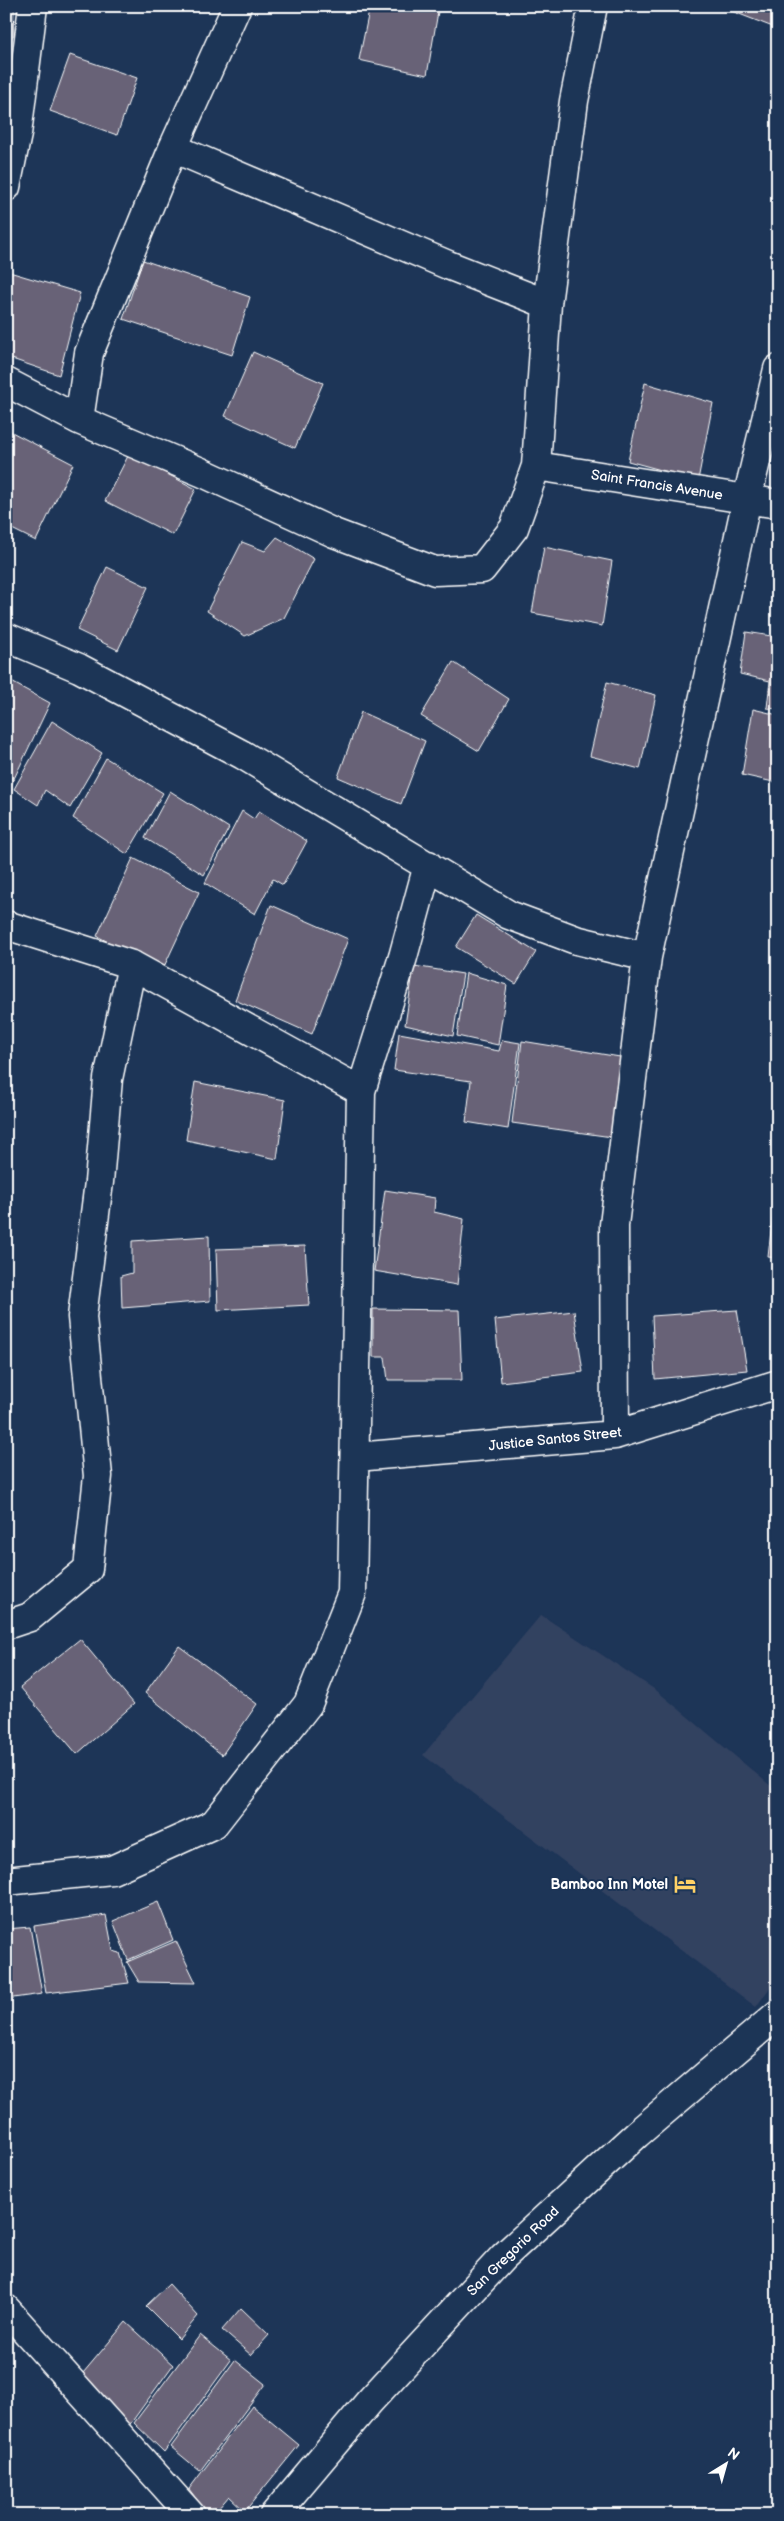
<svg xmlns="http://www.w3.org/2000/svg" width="784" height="2521" font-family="'Balsamiq Sans',sans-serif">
<rect width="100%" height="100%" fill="#1d3557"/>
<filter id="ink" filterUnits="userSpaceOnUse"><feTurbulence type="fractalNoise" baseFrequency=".02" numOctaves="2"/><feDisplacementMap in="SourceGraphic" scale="10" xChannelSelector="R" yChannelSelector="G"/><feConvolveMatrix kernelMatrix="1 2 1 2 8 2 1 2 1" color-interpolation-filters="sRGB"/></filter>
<g filter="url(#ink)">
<path fill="#334261" d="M541 1615 657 1691 778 1792V1976L756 2007 423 1755Z"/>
<path fill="#676277" stroke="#fff" d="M6 6H14L13 36H6Z
M370 6H439L427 75 359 60Z
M730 6H778V29L729 10Z
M70 55 137 78 117 135 50 111Z
M143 260 250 297 232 355 123 319Z
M6 271 80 293 59 375 6 357Z
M253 352 323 383 295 448 225 416Z
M645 383 713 403 698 480 628 461Z
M6 429 73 464 36 541 6 526Z
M129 454 196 489 173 535 105 501Z
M277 537 314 559 284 618 245 636 207 611 242 542 265 551Z
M544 547 612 561 602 626 532 613Z
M107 567 148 587 118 650 77 630Z
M746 632 778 637V709L767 708 770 681 740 674Z
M453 662 509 699 479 751 421 716Z
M6 679 50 703 11 785 6 783Z
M607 682 656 695 640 769 590 756Z
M753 709 778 715V783L742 775Z
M361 712 425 741 401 804 338 777Z
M52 721 102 753 70 808 45 790 38 805 14 789Z
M106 758 163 793 127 854 73 818Z
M170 791 229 828 204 875 145 838Z
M242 811 254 819 259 811 307 841 283 885 273 879 255 914 205 883Z
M133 858 199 892 162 971 97 936Z
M271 905 348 939 312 1034 235 1000Z
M476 915 536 952 516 984 456 947Z
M414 966 463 974 453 1036 405 1025Z
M466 973 507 985 498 1045 457 1036Z
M399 1033 499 1051 502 1040 520 1043 508 1129 466 1122 471 1081 394 1070Z
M522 1041 620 1057 612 1137 512 1123Z
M195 1082 285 1100 277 1159 186 1140Z
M778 1169V1258L768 1257Z
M385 1190 435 1198 434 1212 464 1219 457 1285 374 1271Z
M209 1236 210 1301 122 1308 121 1276 132 1273V1241Z
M305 1246 309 1305 218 1310 216 1249Z
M373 1309 459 1310 462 1380H388L385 1357H373Z
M737 1310 747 1370 655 1379 652 1316Z
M574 1311 583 1372 501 1382 495 1320Z
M80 1639 134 1704 77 1754 20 1687Z
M179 1646 257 1704 222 1755 145 1693Z
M158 1902 173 1940 128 1960 113 1921Z
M106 1915 113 1951 120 1953 129 1983 46 1993 34 1926Z
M30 1927 42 1994 6 1999V1929Z
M176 1941 196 1983 139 1982 127 1962Z
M169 2284 198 2316 179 2339 146 2306Z
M241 2308 269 2335 251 2355 222 2330Z
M126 2322 173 2365 128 2427 83 2373Z
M200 2335 231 2360 164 2452 134 2423Z
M235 2360 265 2384 200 2471 171 2447Z
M252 2406 299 2445 245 2511 229 2496 213 2515H208L189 2489Z"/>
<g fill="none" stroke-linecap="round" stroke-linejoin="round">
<g stroke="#fff" stroke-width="31">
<path id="street" d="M173 148 448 265 547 304
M6 187 17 134 33 6
M6 382 79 420 201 472 334 533 435 571 482 569 514 528 536 466 547 304 574 101 593 6
M79 420 89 353 173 148 237 6
M536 466 778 504
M6 637 79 668 243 755 509 915 576 940 647 957
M6 925 132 965 361 1091
M615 1435 614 1225 647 957 747 499 778 369
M356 1457 615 1435 778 1384
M6 1625 30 1617 88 1569 98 1476 82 1317 99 1182 108 1079 132 965
M6 1881 112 1870 214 1824 308 1704 352 1593 361 1091 403 957 428 865
M6 2309 191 2515"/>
</g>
<g stroke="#fff" stroke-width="31">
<path id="secondary" d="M274 2515 369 2402 503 2257 637 2134 778 2014"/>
</g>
<use href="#street" stroke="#1d3557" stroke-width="28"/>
<use href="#secondary" stroke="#1d3557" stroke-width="28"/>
</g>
</g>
<defs>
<g id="hotel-bare" transform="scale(1.725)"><path d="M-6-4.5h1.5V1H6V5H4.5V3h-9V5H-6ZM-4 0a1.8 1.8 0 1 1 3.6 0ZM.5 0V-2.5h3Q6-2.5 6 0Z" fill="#ffd166" stroke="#1d3557" stroke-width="2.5" paint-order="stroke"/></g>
</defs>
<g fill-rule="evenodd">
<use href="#hotel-bare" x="685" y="1884"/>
</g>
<g text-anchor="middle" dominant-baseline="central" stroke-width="4" stroke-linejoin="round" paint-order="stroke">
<g font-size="14" fill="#fff" stroke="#1d3557">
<text transform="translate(657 485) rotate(9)">Saint Francis Avenue</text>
<text transform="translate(555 1439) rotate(-6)">Justice Santos Street</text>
<text transform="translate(513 2251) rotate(-44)">San Gregorio Road</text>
</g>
<g font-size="14" font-weight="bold" fill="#fff" stroke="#1d3557" text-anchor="end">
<text x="668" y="1884">Bamboo Inn Motel</text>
</g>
</g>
<rect width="784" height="2521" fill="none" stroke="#1d3557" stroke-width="25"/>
<rect x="12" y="12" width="759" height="2496" fill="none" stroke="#fff" stroke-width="2" filter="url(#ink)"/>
<g transform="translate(726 2464) rotate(37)" stroke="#1d3557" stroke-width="4" paint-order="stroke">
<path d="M0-4L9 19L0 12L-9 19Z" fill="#ffffff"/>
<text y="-8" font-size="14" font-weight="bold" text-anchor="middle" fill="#ffffff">N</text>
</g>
</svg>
